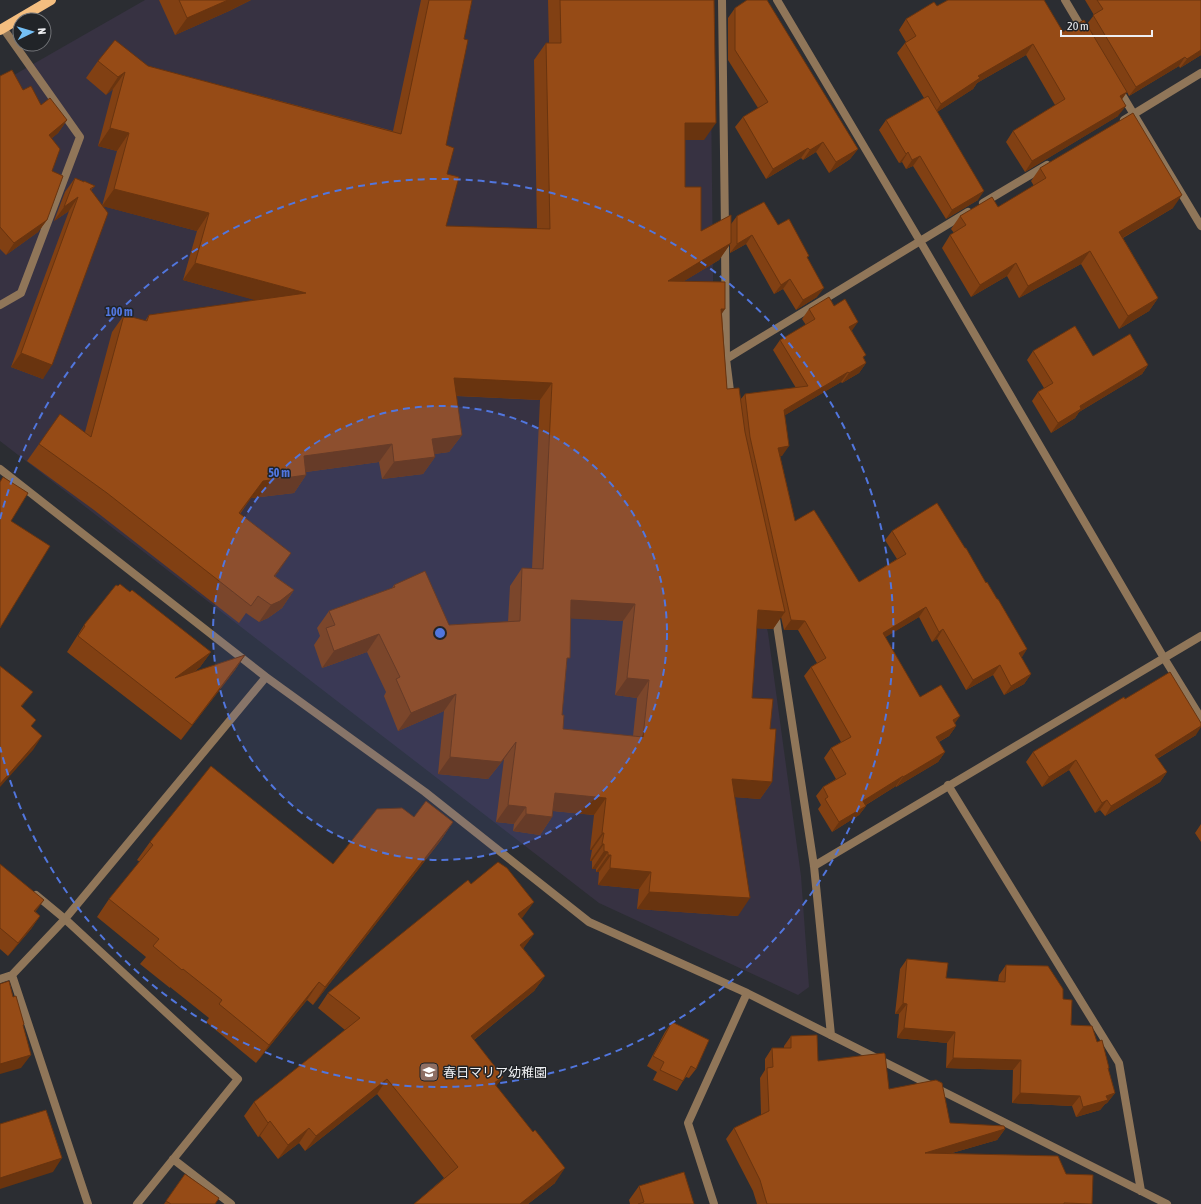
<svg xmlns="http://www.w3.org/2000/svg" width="1201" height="1204" font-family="'Asap Condensed','Noto Sans JP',sans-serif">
<rect width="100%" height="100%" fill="#2b2d32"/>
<path fill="#373242" d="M145 0H710L714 365 727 447 768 633 801 876 809 987 798 995 599 903 0 441V83Z"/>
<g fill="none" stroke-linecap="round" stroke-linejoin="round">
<path stroke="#907659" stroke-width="8" d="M722 0 725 229
M777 0 920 241 1164 658 1201 718
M1065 0 1084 32
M1118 88 1201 226
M1124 120 1201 73
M983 203 1047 165
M725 243 726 359 731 399
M0 305 21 293 80 137 3 28
M726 359 968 212
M0 469 266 677 425 792 589 922 747 993 1167 1204
M775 612 814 866 831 1035
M948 785 1119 1063 1141 1191
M814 866 1201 636
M36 895 65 919 238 1079 137 1204
M12 975 88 1204
M0 979 12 975 65 919 266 677
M173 1159 231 1204
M714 1204 688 1123 747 993"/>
<path stroke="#f4be80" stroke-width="10" d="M0 30 51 0"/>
</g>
<path fill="#814013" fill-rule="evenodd" d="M159 0H251L229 11 175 35Z
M421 0H472L464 39 446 145 447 174 446 226 537 229 534 60 546 43H549L548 0H714L704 140H685V187L701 231 731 224 737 216 778 225 807 259 817 297 796 310 783 289 774 294 746 244 730 253V244L719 260 684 281 722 314 727 389 740 400 745 394 796 388 773 350 780 340 806 325 802 319 809 309 834 306 852 331 866 363 859 373 842 383 841 382 785 415 782 456H780L795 521 859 582 897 559 885 540 892 531 986 583 997 599 1027 649 1021 657 1031 674 1024 684 1004 695 993 675 966 690 937 639 932 642 919 617 885 637 920 697 955 723 956 726 949 736 939 742 945 752 938 762 896 787V786L866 805V806L859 815 832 832 818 809 821 805 816 796 823 787 836 779 824 758 831 748 841 742 804 676 811 667 817 663 798 630H784L781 617 773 629 757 628 752 698 770 729 772 782 760 799 735 797 738 916 637 909 639 889 598 885 599 872H596V869H592V861H590L592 850H590L594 815 553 811 552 817 540 835 513 831 514 824 496 822 504 759 488 779 438 774 444 711 398 731 384 696 386 692 367 652 322 668 314 645 320 636 317 628 329 611 392 588 394 585 449 625 508 622 510 586 522 568 532 569 540 400 456 396 462 435 449 452 434 454 435 457 423 474 382 479 379 462 306 472V475L294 493 251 498 240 514 279 571 275 576 294 590 282 608 268 618 259 622 246 613 239 623 94 510 27 461 39 444 85 432 112 332 124 315 145 321 149 315 256 300 183 280 197 231 103 206 43 379 11 367 69 211 54 221 65 192 75 178 95 186 91 190 102 206 117 151 98 146 113 89 106 95 86 78 98 61 148 66 393 131ZM571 618 623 621 615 695 637 698 633 736 563 729 562 715Z
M1085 0H1201V55L1180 68 1179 66 1129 96 1127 92 1122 99 1118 116 1025 172 1006 142 1013 131 1055 105 1026 55 977 83 973 89 937 112 978 200 946 219 913 166 906 169 902 162 899 163 879 130 886 120 924 98 897 53 905 43 906 42 899 30 906 19 937 6 1063 32 1087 24 1094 15Z
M735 8 858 149 850 159 829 173 816 152 803 160 801 158 766 179 735 127 743 117 758 108 728 60V18Z
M0 76 23 90 41 105 67 120 58 133 52 138V171L47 220 38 232 6 255 0 249Z
M1040 168 1173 208 1123 238 1158 298 1149 311 1119 329 1081 264 1019 298 1007 276 971 297 942 248 950 235 954 233 951 229 960 216 998 207 1034 186 1031 181Z
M1033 351 1093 356 1148 365 1142 374 1079 412 1075 418 1051 433 1032 401 1038 392 1044 388 1027 360Z
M84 625 211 652 200 667 194 672 245 655 235 670 181 740 67 652 74 641Z
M1125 699 1196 735 1157 759 1167 772 1160 782 1105 816 1100 810 1095 813 1069 770 1042 787 1026 762 1033 752Z
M414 817 453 822 441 840 313 1005 307 1000 256 1063 206 1022 209 1018 170 987V988L140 964 146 957 97 917 109 899 140 862 137 860 150 842 333 864Z
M1201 824V842L1195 833Z
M0 864 36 912 40 916 31 929 8 956 0 949Z
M471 884 523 917 521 918 534 934 523 948 545 976 534 991 474 1040 503 1077 496 1086 555 1183 528 1204H414L444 1178 377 1094 305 1151 299 1143 278 1159 260 1136 258 1137 244 1116 254 1102 345 1030 318 1008 328 993Z
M907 959 946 978 998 982 999 975 1006 965 1063 999 1071 1025 1097 1042 1109 1068 1108 1070 1115 1093 1107 1103 1105 1104 1100 1110 1076 1117 1072 1106 1012 1103 1013 1070 946 1068 947 1043 897 1038 899 1014H895L900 969Z
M672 1022 696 1069 689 1078 686 1077 683 1081 677 1091 653 1080 657 1072 647 1066 665 1032Z
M791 1036 818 1061 889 1089 950 1123 1005 1129 997 1140 952 1153 1066 1174 1092 1204H757L753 1191 726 1139 734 1128 761 1115 760 1078 765 1070V1059L772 1048H784V1046Z
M185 1174 215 1204H164Z
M639 1186 694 1204H630L629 1200Z"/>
<path fill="#69340f" d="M228 0H251L229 11 175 35 187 18Z
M1033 44 1026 55 977 83 973 89 934 114 941 104 978 76Z
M1201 50V55L1180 68 1187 59Z
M1185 57 1179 66 1129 96 1136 87Z
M125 72 113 89 106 95 118 77Z
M1127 92 1120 102V96Z
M1126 106 1118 116 1025 172 1032 161Z
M67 120 58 133 41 147 49 135Z
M685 123H716L704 140H673Z
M110 128 129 133 117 151 98 146Z
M823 142 816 152 803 160 810 150Z
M808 148 801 158 766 179 773 169Z
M858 149 850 159 829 173 836 162Z
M908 152 902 162 899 163 906 154Z
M920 156 913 166 906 169 912 160Z
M114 189 209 213 197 231 102 206Z
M984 191 978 200 946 219 952 210Z
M1182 195 1173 208 1110 245 1119 232Z
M78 197 69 211 54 221 64 207Z
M47 220 38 232 6 255 14 243Z
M752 235 746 244 730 253 737 244Z
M731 243 719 260 656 298 668 281Z
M1090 251 1081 264 1019 298 1028 286Z
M195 263 306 293 294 311 183 280Z
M1016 263 1007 276 971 297 980 285Z
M790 279 783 289 774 294 781 285Z
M824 288 817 297 796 310 803 300Z
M1158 298 1149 311 1119 329 1128 316Z
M721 309H725L713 327Z
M858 322 851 332 849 327Z
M21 353 52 365 43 379 11 367Z
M866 363 859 373 842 383 849 373Z
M1148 365 1142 374 1079 412 1075 418 1051 433 1058 423 1080 406Z
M848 372 841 382 777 420 784 410Z
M454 378 552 383 540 400 442 395Z
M462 435 449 452 420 456 432 439Z
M392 444 379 462 291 474 304 456Z
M789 446 782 456 771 458 778 448Z
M435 457 423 474 382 479 394 462Z
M306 475 294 493 251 498 227 530 263 481Z
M291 553 279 571 262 593 274 576Z
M294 590 282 608 268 618 259 622 271 605Z
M571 600 635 604 623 621 559 618Z
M926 607 919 617 876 643 883 633Z
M758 610 785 612 773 629 746 628Z
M791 620 805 621 798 630H784Z
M943 629 937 639 932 642 939 632Z
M379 634 367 652 322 668 334 651Z
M1027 649 1021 659 1019 653Z
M211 652 200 667 165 693 175 678Z
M245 655 235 670 181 740 192 725Z
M1000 665 993 675 966 690 973 680Z
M1031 674 1024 684 1004 695 1011 686Z
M627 678 649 680 637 698 615 695Z
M33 692 23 705 11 720 21 706Z
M456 694 444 711 398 731 411 713Z
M960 716 953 726V720Z
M956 726 949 736 929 747 936 737Z
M1201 726V727L1196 735 1148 764 1155 755Z
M42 736 33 750 0 787V784Z
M516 742 504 759 488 779 438 774 450 757Z
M945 752 938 762 896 787 903 777Z
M1076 760 1069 770 1042 787 1049 777Z
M1167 772 1160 782 1105 816 1111 806Z
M903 776 896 786 856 811 863 801Z
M732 779 772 782 760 799 720 796Z
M555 793 606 798 594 815 543 810Z
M1107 800 1100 810 1095 813 1102 803Z
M508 805 526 807 514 824 496 822Z
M866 806 859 815 832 832 839 822Z
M526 814 552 817 540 835 513 831Z
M453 822 441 840 313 1005 325 987Z
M602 833H604L592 850H590Z
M602 844H604L592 861H590Z
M604 851 608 852 596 869H592Z
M608 855H611L599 872H596Z
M610 868 651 872 639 889 598 885Z
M649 892 750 898 738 916 637 909Z
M44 900 34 914V911Z
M534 902 523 917 508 929 518 914Z
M40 916 31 929 8 956 18 943Z
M534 934 523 949 520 945Z
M545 976 534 991 460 1051 471 1036Z
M319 982 307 1000 256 1063 269 1045Z
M903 1003 907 1004 899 1014H895Z
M904 1028 955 1032 947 1043 897 1038Z
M31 1055 21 1068 0 1074V1064Z
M953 1058 1021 1060 1013 1070 946 1068Z
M503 1077 492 1091 494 1083Z
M387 1079 377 1094 305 1151 316 1136Z
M1020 1093 1080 1096 1072 1106 1012 1103Z
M1115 1093 1107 1103 1105 1104 1100 1110 1076 1117 1083 1107 1106 1096Z
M270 1121 260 1136 258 1137 268 1123Z
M309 1128 299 1143 278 1159 288 1145Z
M1005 1129 997 1140 917 1163 925 1153Z
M62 1158 53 1172 0 1189V1178Z
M565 1168 555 1183 528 1204H520Z"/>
<path fill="#964b16" stroke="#69340f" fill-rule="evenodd" d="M179 0H228L187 18Z
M429 0H472L464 39 468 40 446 145 454 148 447 174 459 177 446 226 550 229 546 43H561L560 0H714L716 123H685V187H701V231L731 215V243L668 281 725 282V309H721L727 389 739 388 745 432 785 612 758 610 752 698 773 699 770 729H776L772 782 732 779 750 898 649 892 651 872 610 868 611 855H608V852L604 851V844H602L604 833H602L606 798 555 793 552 817 526 814V807L508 805 516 742 501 762 450 757 456 694 411 713 396 679 400 677 379 634 334 651 326 628 335 625 329 611 395 587 394 585 425 571 449 625 520 621 522 568 543 569 552 383 454 378 462 435 432 439 435 457 394 462 392 444 304 456 306 475 263 481 239 513 291 553 274 576 294 590 280 601 271 605 258 596 251 606 107 493 39 444 60 414 91 437 124 315 147 321 149 315 306 293 195 263 209 213 114 189 129 133 110 128 125 72 118 77 98 61 115 40 148 66 401 134ZM571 600 635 604 627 678 649 680 643 737 563 729 564 715H562L567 658H570Z
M747 0H767L858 149 836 162 823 142 810 150 808 148 773 169 743 117 768 102 735 50V8Z
M948 0H1044L1063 32 1084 20 1127 92 1120 96 1126 106 1032 161 1013 131 1065 99 1033 44 978 76 980 78 941 104 905 43 916 36 906 19 934 2 937 6Z
M1097 0H1201V50L1187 59 1185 57 1136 87 1093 15 1103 9Z
M12 70 23 90 31 86 41 105 50 98 67 120 49 135 60 149 52 171 63 176 47 220 14 243 0 227V76Z
M928 96 984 191 952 210 920 156 912 160 908 152 906 154 886 120Z
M1133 113 1182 195 1119 232 1158 298 1128 316 1090 251 1028 286 1016 263 980 285 950 235 966 225 960 216 992 197 998 207 1046 178 1040 168Z
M75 178 84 182V181L95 186 90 189 108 213 52 365 21 353 78 197 64 207Z
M764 202 778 225 789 219 809 256 807 257 824 288 803 300 790 279 781 285 752 235 737 244V216Z
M829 297 834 306 845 299 858 322 849 327 866 355 863 357 866 363 849 373 848 372 784 410 789 446 778 448 795 521 814 510 859 582 906 554 892 531 937 503 965 548H966L986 583 987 582 997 599H998L1027 649 1019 653 1031 674 1011 686 1000 665 973 680 943 629 939 632 926 607 883 633 920 697 941 685 960 716 953 720 956 726 936 737 945 752 903 777V776L863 801 866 806 839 822 825 799 828 797 823 787 846 774 831 748 851 737 811 667 826 658 805 621 791 620 750 437 745 394 808 386 780 340 815 319 809 309Z
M1075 326 1093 356 1130 334 1148 365 1080 406 1081 409 1058 423 1038 392 1053 383 1033 351Z
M3 477 28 493 11 521 50 546 0 628V482Z
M120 584 130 592 132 590 211 652 175 678 245 655 192 725 78 636 85 626 84 625 116 585 118 586Z
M0 666 33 692 21 706 36 720 31 726 42 736 0 784Z
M1170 672 1201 723V726L1155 755 1167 772 1111 806 1107 800 1102 803 1076 760 1049 777 1033 752 1124 697 1125 699Z
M211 766 333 864 377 809 402 808 414 817 426 801 453 822 325 987 319 982 269 1045 219 1004 222 1000 183 969 182 970 153 946 159 939 109 899 153 845 150 842Z
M498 862 507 868 534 902 518 914 534 934 520 945 545 976 471 1036 503 1077 494 1083 533 1132 535 1130 565 1168 520 1204H414L458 1167 387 1079 316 1136 309 1128 288 1145 270 1121 268 1123 254 1102 360 1018 328 993 468 880 471 884Z
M0 864 44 900 34 911 40 916 18 943 0 928Z
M907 959 948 963 946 978 1005 982 1006 965 1048 966 1063 989V999L1072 1000 1071 1025 1092 1026 1097 1042 1102 1040 1109 1068H1108L1115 1093 1106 1096 1108 1100 1083 1107 1080 1096 1020 1093 1021 1060 953 1058 955 1032 904 1028 907 1004 903 1003Z
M9 981 13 997 16 996 24 1024 23 1025 31 1055 0 1064V984Z
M672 1022 709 1040 696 1069 691 1066 683 1081 660 1070 664 1062 653 1056Z
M817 1035 818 1061 884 1053 885 1054 889 1089 936 1080 942 1083 950 1123 1004 1126 1005 1129 925 1153 1058 1156 1066 1174 1093 1175 1092 1204 1064 1203V1204H767L760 1180 734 1128 769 1111 767 1068 773 1067 772 1048H791V1036Z
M46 1110 62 1158 0 1178V1124Z
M684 1172 694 1204H638L644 1202 639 1186Z
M185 1174 219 1198 215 1204H171L166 1201Z"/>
<circle cx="440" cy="633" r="227" fill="#5176de" fill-opacity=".12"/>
<g fill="none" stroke="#5176de" stroke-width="2" stroke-dasharray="7 5">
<circle cx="440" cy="633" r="227"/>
<path d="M0 519A454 454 0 1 1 0 747"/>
</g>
<defs>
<g id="school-square" transform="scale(1)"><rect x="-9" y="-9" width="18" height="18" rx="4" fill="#8d6e63" stroke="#212428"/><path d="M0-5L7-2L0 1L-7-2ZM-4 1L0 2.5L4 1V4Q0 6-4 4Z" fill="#fff"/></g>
</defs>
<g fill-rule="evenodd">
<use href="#school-square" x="429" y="1072"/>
</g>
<g text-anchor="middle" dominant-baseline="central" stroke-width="3" stroke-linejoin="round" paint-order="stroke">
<g font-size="13" fill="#eeeff2" stroke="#212428" text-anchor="start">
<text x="443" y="1072">春日マリア幼稚園</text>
</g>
</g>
<circle cx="440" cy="633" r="6" fill="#5176de" stroke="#212428" stroke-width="2"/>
<g font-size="12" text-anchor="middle" font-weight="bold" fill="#5176de" stroke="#212428" stroke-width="3" stroke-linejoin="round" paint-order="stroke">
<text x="119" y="316">100 m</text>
<text x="279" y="477">50 m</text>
</g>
<g transform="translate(32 32) rotate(85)"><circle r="19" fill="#212428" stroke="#737579"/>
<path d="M0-3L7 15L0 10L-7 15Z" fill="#74c0f6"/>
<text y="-6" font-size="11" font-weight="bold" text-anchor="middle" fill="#eeeff2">N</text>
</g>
<path d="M1061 30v6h91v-6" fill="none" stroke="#eeeff2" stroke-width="2"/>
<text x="1067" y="30" font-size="12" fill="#eeeff2" stroke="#212428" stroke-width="3" paint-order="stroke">20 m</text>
</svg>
